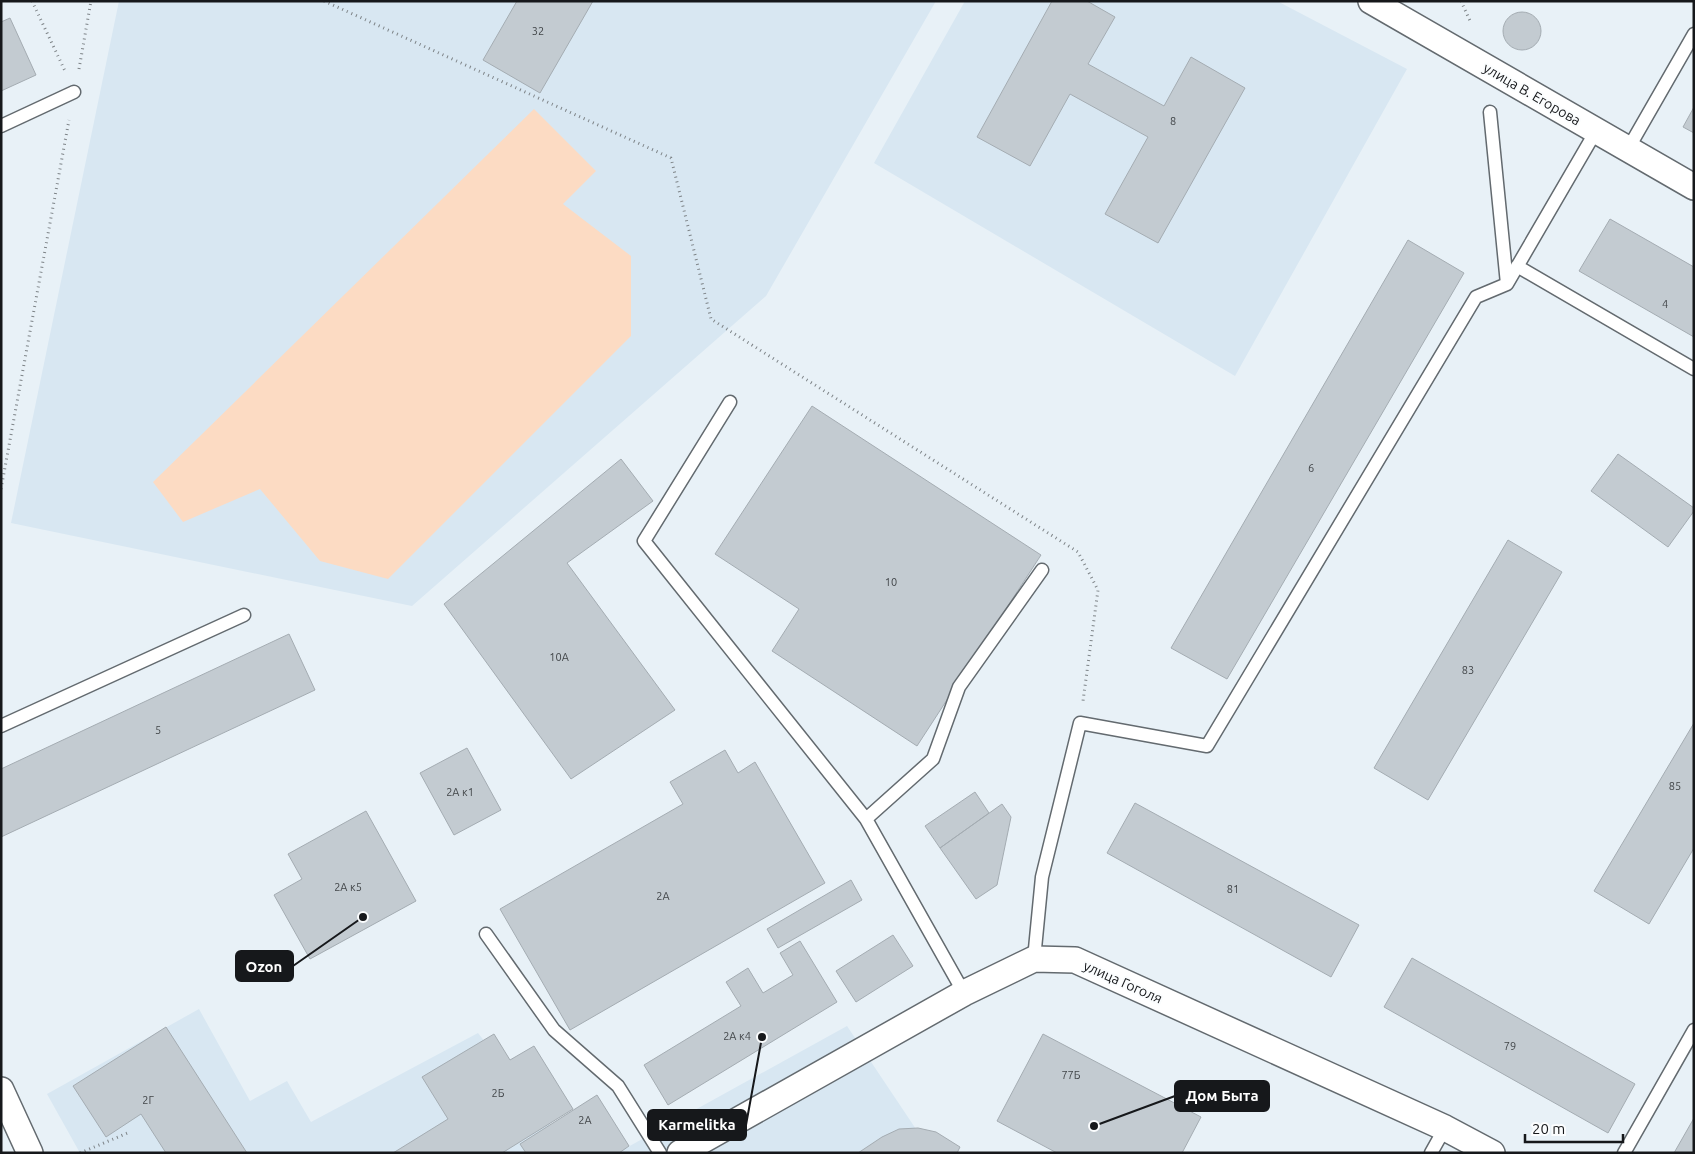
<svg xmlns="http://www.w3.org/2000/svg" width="1695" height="1154" font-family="Ubuntu,sans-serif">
<rect width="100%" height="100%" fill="#e8f1f7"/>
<path fill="#d8e7f2" d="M119 1H936L766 296 412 606 11 523Z
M965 1H1277L1407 69 1235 376 874 163Z
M199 1009 250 1101 287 1081 311 1122 478 1033 572 1153H80L47 1094Z
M847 1026 932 1153H617Z"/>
<path fill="#fcdbc3" d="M534 109 596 171 563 204 631 256V336L388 579 320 561 260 489 183 522 153 482Z"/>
<path fill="#c3cbd1" stroke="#a4acb2" d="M517 1H593L540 93 483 60Z
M1052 1H1087L1115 17 1088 64 1164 106 1191 57 1245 88 1158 243 1105 214 1148 137 1070 94 1030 166 977 137Z
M1503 31a19 19 0 1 1 38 0a19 19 0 1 1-38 0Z
M10 18 36 75 1 91V22Z
M1694 107V133L1683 127Z
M1610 219 1694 267V337L1579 271Z
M1408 240 1464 273 1227 679 1171 648Z
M812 406 1041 555 917 746 772 651 799 609 715 554Z
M1618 454 1694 508V511L1668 547 1591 491Z
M621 459 653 501 567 563 675 710 571 779 444 604Z
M1508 540 1562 572 1428 800 1374 768Z
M289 634 315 690 1 837V769Z
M1694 723V848L1649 924 1594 891Z
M467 748 501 810 454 835 420 773Z
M725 750 738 773 755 762 825 883 570 1030 500 909 683 804 670 782Z
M975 792 989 813 940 848 925 826Z
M1135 803 1359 925 1331 977 1107 853Z
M1002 804 1011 817 997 885 976 899 940 848Z
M366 811 416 901 310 959 274 895 302 879 288 854Z
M851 880 862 900 778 948 767 929Z
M893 935 913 966 856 1002 836 971Z
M800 941 837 1002 668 1105 644 1065 741 1006 726 982 748 968 763 993 793 975 780 953Z
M1412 958 1635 1084 1608 1133 1384 1007Z
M166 1027 247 1153H166L141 1114 106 1137 73 1086Z
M494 1034 510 1060 534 1046 573 1109 502 1153H393L448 1119 422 1077Z
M1043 1034 1201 1117 1182 1153H1057L997 1121Z
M597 1095 629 1146 619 1153H526L520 1144Z
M1694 1118V1153H1674Z
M918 1128 936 1132 960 1147 957 1153H858L882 1137 899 1129Z"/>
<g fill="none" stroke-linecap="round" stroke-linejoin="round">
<g stroke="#636a6f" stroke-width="15">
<path id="lane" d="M1490 112 1507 284
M1 126 74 92
M1628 149 1694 34
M1517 266 1694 369
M730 402 644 541 866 819
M1 726 244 615
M486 934 554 1030 618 1086 660 1153
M1034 959 1042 877 1080 723 1207 746 1476 297 1507 284 1596 131
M964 993 866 819 933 759 959 687 1042 570
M1431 1153 1445 1128
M1624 1153 1694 1030"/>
</g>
<g stroke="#636a6f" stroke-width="28">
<path id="street" d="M1371 1 1694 187
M1 1090 30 1153
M680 1153 964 993 1034 959 1075 960 1445 1128 1492 1153"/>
</g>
<path stroke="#7e8488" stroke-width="3" stroke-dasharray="1 4" stroke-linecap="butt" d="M32 1 65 71
M324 1 671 158 711 319 1078 552 1098 590 1083 701
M1461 1 1471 23
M79 69 91 1
M1 489 69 120
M80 1153 130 1132"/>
<use href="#lane" stroke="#fff" stroke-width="12"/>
<use href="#street" stroke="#fff" stroke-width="25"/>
</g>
<g text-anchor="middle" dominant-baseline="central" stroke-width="4" stroke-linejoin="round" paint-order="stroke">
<g font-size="11" fill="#414548">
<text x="538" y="31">32</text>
<text x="1173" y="121">8</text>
<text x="1665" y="304">4</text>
<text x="1311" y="468">6</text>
<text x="891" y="582">10</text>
<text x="559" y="657">10А</text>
<text x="1468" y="670">83</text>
<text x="158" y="730">5</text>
<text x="1675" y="786">85</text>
<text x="460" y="792">2А к1</text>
<text x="348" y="887">2А к5</text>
<text x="1233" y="889">81</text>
<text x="663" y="896">2А</text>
<text x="737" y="1036">2А к4</text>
<text x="1510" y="1046">79</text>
<text x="1071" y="1075">77Б</text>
<text x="498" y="1093">2Б</text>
<text x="148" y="1100">2Г</text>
<text x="585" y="1120">2А</text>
</g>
<g font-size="14" fill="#16181b" stroke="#fbfdfe">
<text transform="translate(1532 94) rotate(30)">улица В. Егорова</text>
<text transform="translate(1123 982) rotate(24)">улица Гоголя</text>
</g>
</g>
<path fill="none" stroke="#16181b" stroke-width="2" d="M363 917L293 966M1094 1126L1175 1096M762 1037L746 1125"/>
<g fill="#16181b" stroke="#fbfdfe" stroke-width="2">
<circle cx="363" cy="917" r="5"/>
<circle cx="1094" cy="1126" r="5"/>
<circle cx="762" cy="1037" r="5"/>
</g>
<g fill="#16181b" stroke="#16181b" stroke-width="2">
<rect x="236" y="951" width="57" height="30" rx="5"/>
<rect x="1175" y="1081" width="94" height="30" rx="5"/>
<rect x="648" y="1110" width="98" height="30" rx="5"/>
</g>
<g font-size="15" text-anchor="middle" font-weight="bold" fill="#fff">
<text x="264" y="972">Ozon</text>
<text x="1222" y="1101">Дом Быта</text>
<text x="697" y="1130">Karmelitka</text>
</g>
<rect width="1695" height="1154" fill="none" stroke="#16181b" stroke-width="5"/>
<path d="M1525 1134v8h98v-8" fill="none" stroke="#16181b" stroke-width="2.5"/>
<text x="1532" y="1134" font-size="15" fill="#16181b" stroke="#fbfdfe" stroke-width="4" paint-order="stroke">20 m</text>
</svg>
